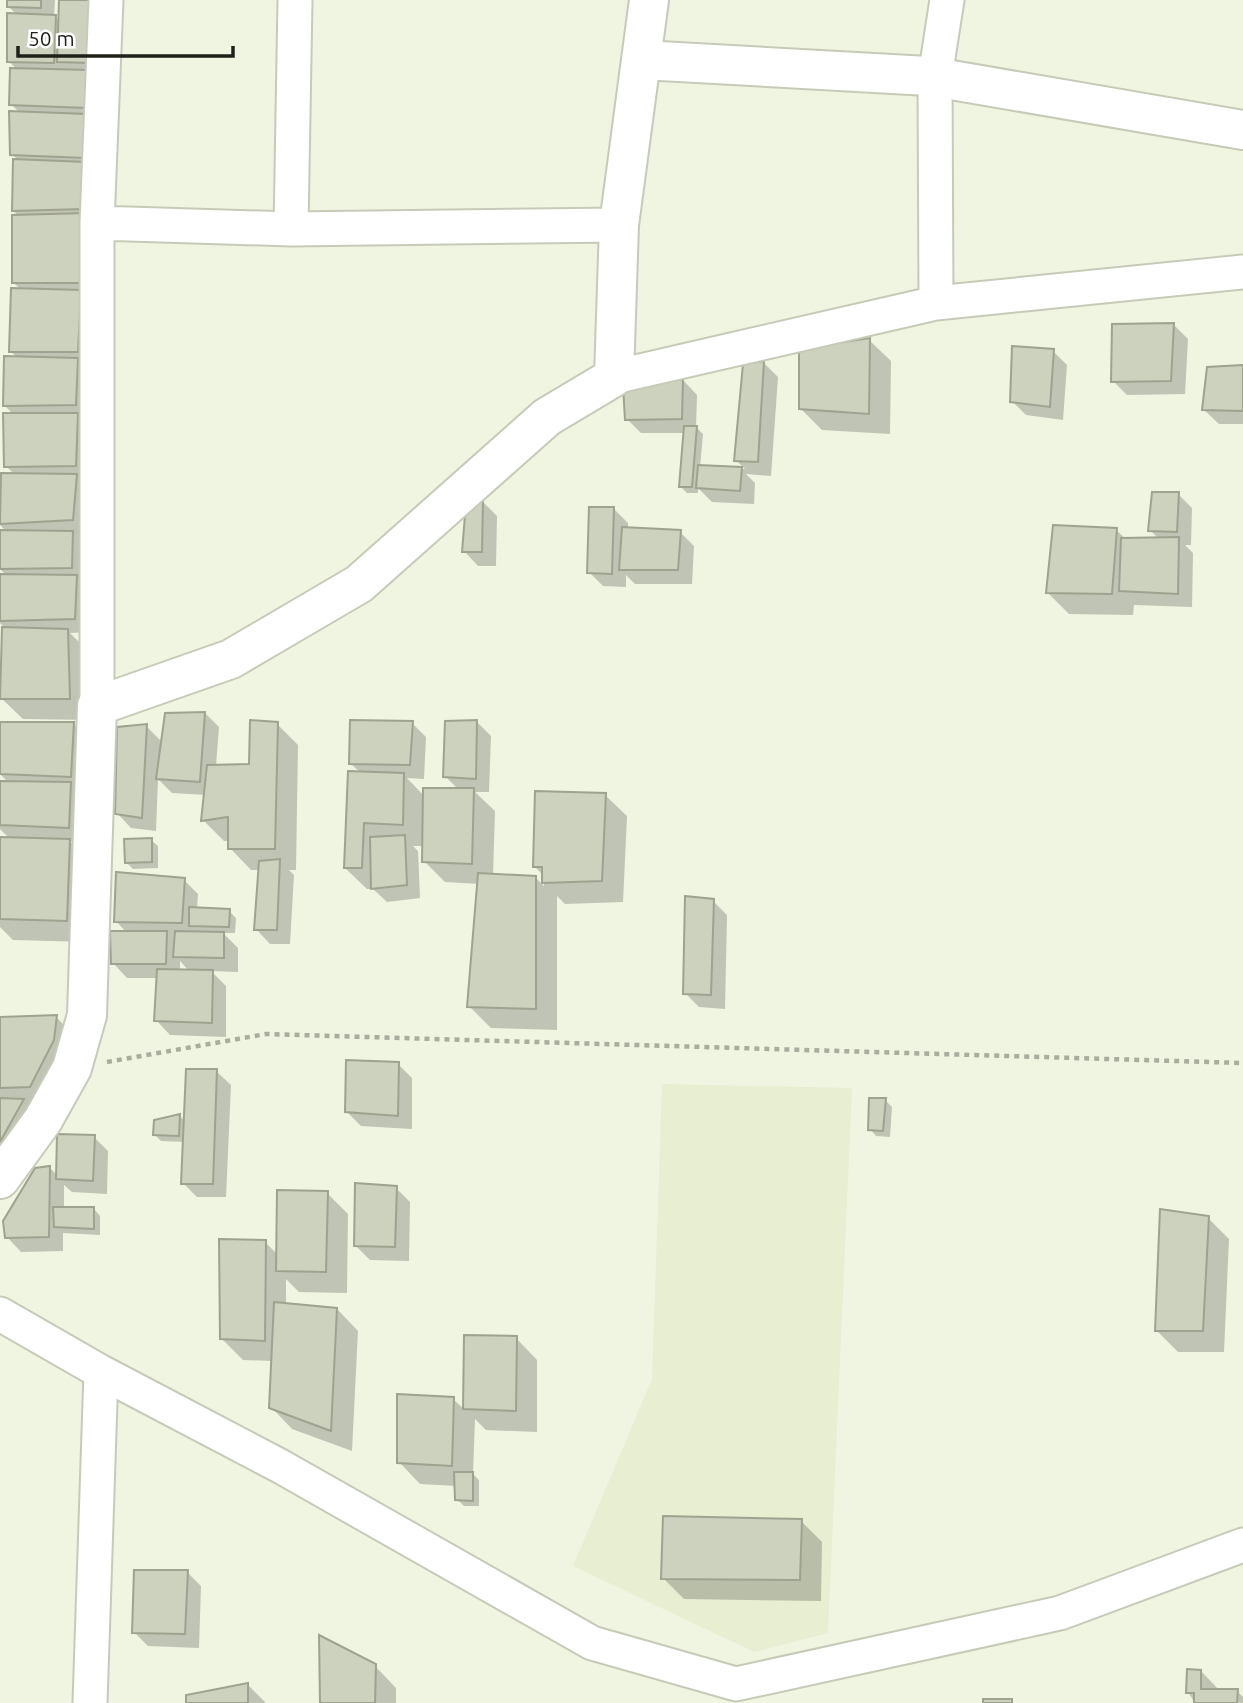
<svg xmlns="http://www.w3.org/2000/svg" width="1243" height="1703" font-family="Ubuntu,sans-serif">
<rect width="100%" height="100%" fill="#f0f5e1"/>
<path fill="#e7eed2" d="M662 1084 852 1088 828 1633 754 1652 573 1566 652 1379Z"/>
<path fill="#0003" fill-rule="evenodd" d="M9 0H55L54 17 60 21 61 0H108L89 632 70 633 89 652 90 720 23 719 1 698 4 627 0 623V576H7L0 569V532H7L0 525V508L3 475H15L6 466 14 415 5 406 18 358 10 351 21 290 14 283 20 217 13 211 19 161 12 154 20 113 11 104 17 70 9 61 17 15 9 7Z
M1174 325 1188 339 1185 394 1127 395 1113 381Z
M869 340 891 361 890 434 822 430 801 409Z
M1053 351 1067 365 1063 420 1026 415 1012 401Z
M764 363 778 377 771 476 746 474 755 483 754 504 712 502 698 488V493H687L680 486 685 433H641L627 419 683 380 697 395 696 427 703 434 700 467 745 469 736 460Z
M1243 367V424H1219L1204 410Z
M1178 494 1192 508 1191 545H1185L1193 553 1192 607 1134 605 1133 615 1069 614 1047 592 1116 530 1126 539H1159L1150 530Z
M483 502 497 516 496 566H478L464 551Z
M614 509 628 523V529L680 532 694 546 692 584H635L626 575V587L603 586 589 572Z
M205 713 219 727 216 766 251 765 277 724 298 745 296 870H289L294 875 290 944H270L256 929 260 870H251L230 848V841H224L203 820 206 795 172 793 158 779 156 831 131 828 117 813 146 726 163 743Z
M477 722 491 736 489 792H475L495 811 493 876 536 878 544 886V876L535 867 605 795 627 816 623 902 565 904 557 896V1030L491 1028 469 1006 479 884 445 882 424 861V846H413L418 851 420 898 387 902 373 889H367L345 868 361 773 351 764 412 723 426 737 424 779 407 778 425 797 459 790 445 776Z
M73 724 94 746 83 842 70 841 91 863 88 942 13 940 0 927V838L10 839 0 829V783H9L0 774Z
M151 840 158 846V868L133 869 126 862Z
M184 880 198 894 197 909 229 911 236 918 235 933H223L238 948V972L211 971 226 986V1037L170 1035 156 1020 158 978H127L113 963 127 933 116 921ZM180 961 190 972 180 971Z
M713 901 727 915 725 1009 699 1007 685 993Z
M56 1017 78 1039 0 1182V1019Z
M398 1064 412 1078V1129L361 1126 346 1111Z
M216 1071 231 1085 226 1197H197L183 1183 185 1142 161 1141 155 1135 180 1116 185 1122Z
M885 1100 892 1107 890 1137 876 1136 870 1129Z
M94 1137 108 1151 107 1194 72 1192 64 1185V1209H94L100 1216V1235L63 1233V1251L21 1252 7 1237 50 1168 58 1176Z
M396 1188 410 1202 409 1261 370 1260 356 1246Z
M327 1193 348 1214 347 1293 299 1292 286 1279V1305L337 1309 358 1331 352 1451 292 1429 271 1407 273 1361 243 1360 222 1339 265 1242 278 1255Z
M1208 1218 1229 1239 1224 1352H1178L1156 1330Z
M466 1337 516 1338 537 1360V1432L486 1430 475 1419 473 1474 479 1480V1506H464L457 1499V1486L420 1484 399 1462 453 1399 465 1410Z
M801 1521 822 1542 821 1601 684 1599 663 1578Z
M187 1572 201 1586 199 1648 148 1646 134 1632Z
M375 1666 396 1688V1703H322Z
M1201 1671 1220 1691H1237L1243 1697V1703H1195L1188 1692Z
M248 1685 266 1703H188Z"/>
<path fill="#cdd2be" stroke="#9ea28f" stroke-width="2" d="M7 0H41V8L7 7Z
M59 0H94L93 63 57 62Z
M7 13 56 15 54 63 7 62Z
M10 68 89 70 87 108 9 105Z
M9 111 87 114 86 158 10 155Z
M13 159 86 162 85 209 12 211Z
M86 213 82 283H12V215Z
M11 288 81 290 78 352H9Z
M1174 323 1171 381 1111 382 1112 324Z
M870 338 869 414 799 409V349Z
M1012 346 1054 349 1050 407 1010 402Z
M4 356 78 358 76 405 3 406Z
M764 361 758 462 734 461 743 364Z
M1243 365V411L1202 410 1207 367Z
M683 379 682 419 625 420 623 386Z
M3 413H78L76 466 4 467Z
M684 426H697L692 487H679Z
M698 465 742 467 740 491 696 488Z
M1 473 77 474 73 520 0 524Z
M1152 492H1179L1177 532 1148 531Z
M483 500 482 552H462L466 503Z
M589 507H614L612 574 587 573Z
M1053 525 1117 528 1112 594 1046 593Z
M622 527 681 530 678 570H619Z
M0 530 73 531 72 568 0 569Z
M1179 537 1178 594 1119 591 1121 538Z
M0 574 77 575 75 619 0 621Z
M2 627 68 629 70 699H0Z
M205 712 200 782 156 779 165 713Z
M250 720 278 722 275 849H228V817L201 821 207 765 249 764Z
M350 720 413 721 410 765 349 764Z
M477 720 476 779 443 777 445 721Z
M0 722H74L71 777 0 774Z
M147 724 142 818 115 814 117 727Z
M348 771 404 773 403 825 364 823 362 868H344Z
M0 781 71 782 69 828 0 825Z
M423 788H474L472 864 422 862Z
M535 791 606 793 602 881 542 883V867H533Z
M405 835 407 885 371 889 370 837Z
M0 837 70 839 67 921 0 919Z
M152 838V862L125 863 124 839Z
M280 859 277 930H254L259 861Z
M116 872 185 878 182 923 114 922Z
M478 873 536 876V1009L467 1007Z
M685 896 714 899 711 995 683 994Z
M189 907 230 909 229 927 189 926Z
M110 931H167L166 964H111Z
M175 931 224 932V958L173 957Z
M157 969 213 970 212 1023 154 1021Z
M57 1015 54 1040 30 1087 0 1088V1017Z
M346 1060 399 1062 398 1116 345 1112Z
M186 1069H217L213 1184H181Z
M0 1098 24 1099 0 1142Z
M869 1098H886L883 1131 868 1130Z
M180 1114 179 1136 153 1135 154 1120Z
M57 1134 95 1135 93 1181 56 1179Z
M50 1166 49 1237 5 1238 3 1221 35 1168Z
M355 1183 397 1186 395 1247 354 1246Z
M277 1190 328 1191 326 1272 276 1271Z
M53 1207H94V1229L54 1227Z
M1160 1209 1209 1216 1203 1331H1155Z
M219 1239 266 1240 265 1341 220 1339Z
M274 1302 337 1308 331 1431 269 1408Z
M464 1335 517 1336 516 1411 463 1409Z
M397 1394 454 1397 452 1466 397 1463Z
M454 1472H473V1501L455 1500Z
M663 1516 802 1519 800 1580 661 1579Z
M134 1570H188L185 1634 132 1633Z
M319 1635 376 1664 375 1703H320Z
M1187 1669 1201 1670V1689H1238L1237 1703H1194V1693H1186Z
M248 1683V1703H186V1695Z
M983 1699H1012V1703H983Z"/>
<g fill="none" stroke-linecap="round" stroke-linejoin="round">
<g stroke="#c6cbb7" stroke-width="37">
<path id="street" d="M97 223 291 229 619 225
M291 229 295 0
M936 303 935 77 947 0
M614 377 936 303 1243 272
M97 706V223L106 0
M0 1314 101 1372 280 1466 592 1643 736 1684 1060 1613 1243 1545
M90 1703 101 1372"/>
</g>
<g stroke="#c6cbb7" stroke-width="42">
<path id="secondary" d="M642 60 928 76 1243 130
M0 1179 43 1120 72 1068 87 1015 97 706 231 659 359 584 547 417 614 377 619 225 649 0"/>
</g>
<path stroke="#a9ad9d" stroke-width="4.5" stroke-dasharray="5 5" stroke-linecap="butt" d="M107 1062 266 1034 1243 1063"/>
<use href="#street" stroke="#fff" stroke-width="33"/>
<use href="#secondary" stroke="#fff" stroke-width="38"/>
</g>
<path d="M18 46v10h215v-10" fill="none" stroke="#1f2119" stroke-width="3.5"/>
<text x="28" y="46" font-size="21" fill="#1f2119" stroke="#ffffff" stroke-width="5" paint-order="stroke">50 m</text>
</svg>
